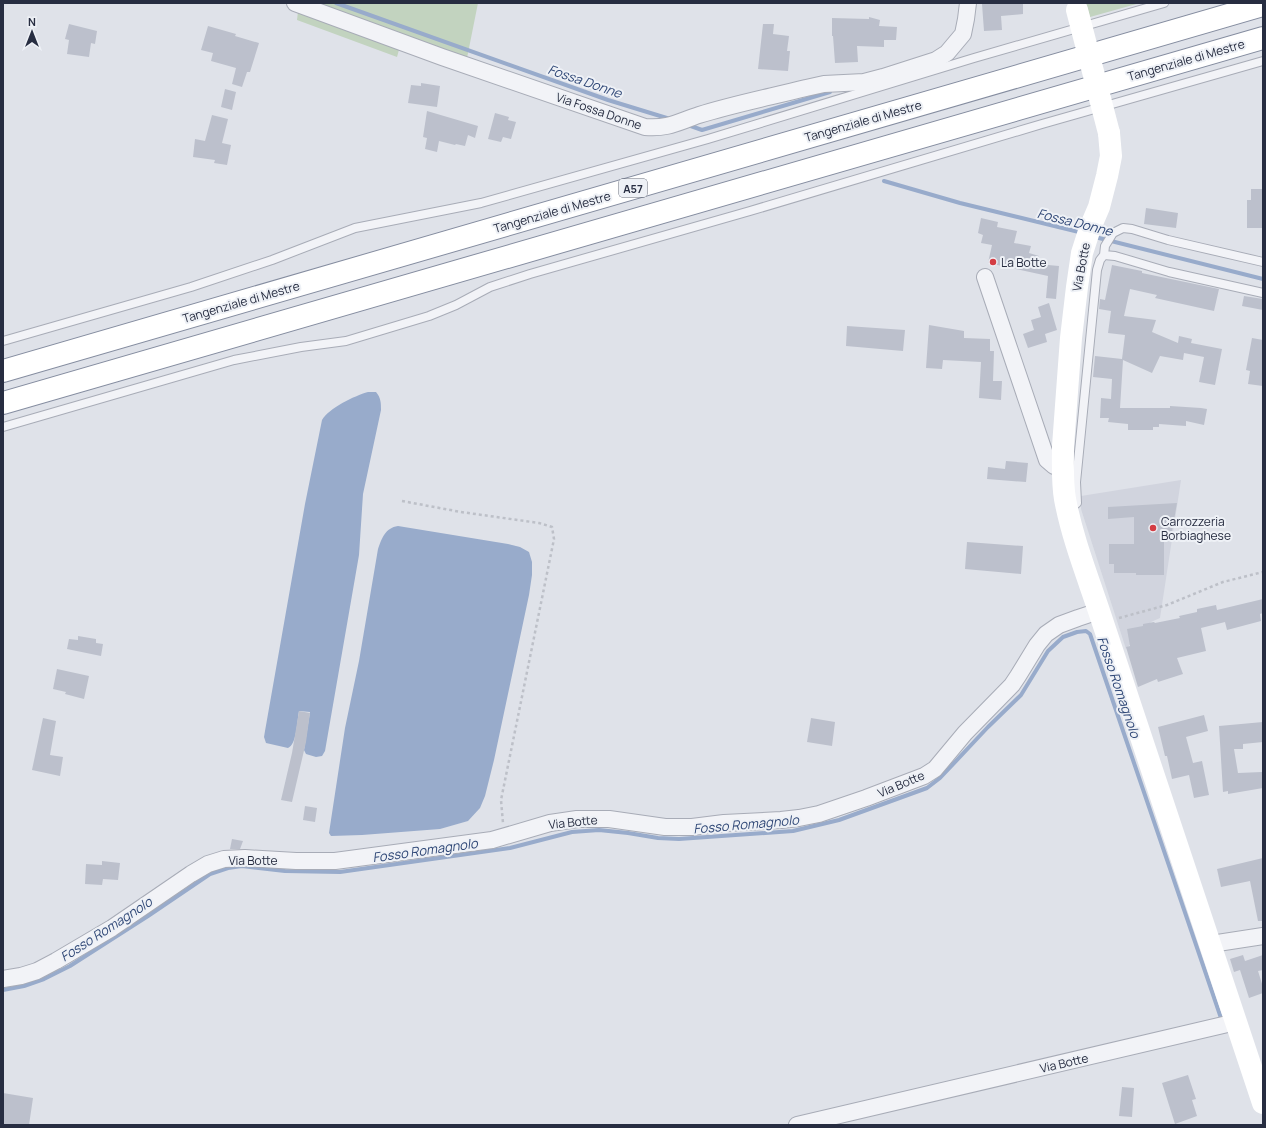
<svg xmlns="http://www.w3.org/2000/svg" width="1266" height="1128" font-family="Manrope,sans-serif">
<rect width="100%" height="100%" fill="#dfe2e9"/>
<path fill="#d1d4de" d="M1181 480 1160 618 1151 622 1126 649 1081 509V496Z"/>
<path fill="#c2d3bf" d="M299 3H478L467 58 402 39 397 57 297 20Z
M1086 3H1140L1090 17Z"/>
<path fill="#98abcb" d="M368 392H376C381 398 381 403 381 410L363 494 359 555 325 751 322 756 316 757 306 754 304 750 310 712 299 711C297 721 297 744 288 748L266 743 264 737 265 731 305 504 322 420C329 408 354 396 368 392Z
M398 526 508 544 520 547 529 552 532 562V575L529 595 494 760 485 796 480 808 468 821 440 829 362 835 331 836 329 833 345 728 359 661 378 549C382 538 385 528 398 526Z"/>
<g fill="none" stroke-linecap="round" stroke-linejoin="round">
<path stroke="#98abcb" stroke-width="4" d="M336 3 608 100 670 119
M688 125 702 130 830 92
M884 181 960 203 1083 233
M1095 237 1263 279
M3 990 24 986 44 979 70 966 148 916 210 874 228 868 242 866 285 871 340 872 510 848 572 832 599 830 628 833 658 838 679 839 793 831 839 820 927 788 940 778 988 727 1021 695 1048 651 1063 637 1077 632 1086 631 1090 634 1222 1021"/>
</g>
<path fill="#bcc0cc" d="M1005 3H1023V14L1001 16 1002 30 984 31 982 4Z
M869 17 880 20 879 26 897 27 896 40H884V47L857 46 858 62 835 63 833 36H832V18L869 19Z
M69 24 97 31 95 44 91 43 89 57 67 54 69 40 65 39Z
M763 24H774L773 34 789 36 787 51H790L788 71 758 69Z
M208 26 236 34 235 36 259 43 250 72H247L242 87 232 84 236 68 211 61 213 53 201 50Z
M421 83 440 86 437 107 408 103 411 85 421 86Z
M225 89 236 92 232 110 221 107Z
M427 111 478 126 475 138 468 135 465 146 456 144 455 145 439 141 437 152 425 149 427 138 423 137Z
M495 113 509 117 508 120 516 122 511 139 503 137 501 142 488 139Z
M212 115 228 119 222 143 231 145 227 165 214 163 215 160 193 157 195 139 205 141Z
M1251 189H1263V228H1247V200H1251Z
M1146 208 1178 213 1176 228 1144 224Z
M981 218 998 222 997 227 1017 231 1014 243 1031 246 1029 253 1039 256 1037 264 1059 266 1056 299 1046 298 1048 276 988 263 992 245 981 243 983 235 978 233Z
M1112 265 1142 271V273L1219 289 1214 311 1155 298 1157 295 1130 289 1124 316 1156 320 1152 332 1178 343 1179 336 1192 339 1191 343 1222 349 1215 385 1199 382 1204 357 1184 353 1183 360 1160 356 1152 373 1123 360 1120 408H1170V406L1201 408 1207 409 1204 425 1186 421V426L1159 424V427H1153V430H1128V424L1108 422 1109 418H1100L1101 398 1111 399 1112 379 1093 377 1095 356 1122 359 1125 335 1108 333 1111 311 1099 309 1100 299 1105 300Z
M1244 296 1263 299V310L1242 306Z
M1049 303 1057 330 1045 334 1047 342 1028 348 1023 334 1034 330 1031 320 1041 317 1038 307Z
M929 325 964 331V338L990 339V351H994L993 381H1002L1001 400 979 398 981 362 943 360 942 369 926 368Z
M847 326 905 330 903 351 846 346Z
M1252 338 1263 340V386L1248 384 1250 371 1246 370Z
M1006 461 1028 463 1026 482 987 479 988 467 1005 469Z
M1177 503 1171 537H1164V575H1136V573H1114V564H1109V544H1134V517L1108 519V507Z
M967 542 1023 546 1021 574 965 569Z
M1263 599V613L1260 614 1261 621 1227 630 1225 622 1201 628 1206 651 1177 658 1183 674 1158 682 1157 679 1138 687 1126 647 1130 646 1127 629 1143 626V624L1154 622 1155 623 1180 618 1179 616 1197 612V609L1216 605 1217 610Z
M78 636 96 639V643L103 644 101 656 67 649 69 639 78 640Z
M57 669 89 676 84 699 65 694 66 692 53 689Z
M299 711 310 713 306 742 292 802 281 800 292 753Z
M1204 715 1208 731 1186 737 1193 763 1202 761 1209 795 1194 798 1189 775 1172 779 1167 756H1165L1158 727Z
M43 718 56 721 50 755 63 757 60 776 32 770Z
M811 718 835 722 832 746 807 742Z
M1263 722V742L1243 744V749H1234L1238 773 1262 772 1263 788 1228 794V791L1223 792 1219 726Z
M305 806 317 808 315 822 303 820Z
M232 839 243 841 240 849H230Z
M1263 858V921H1258L1250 881 1221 887 1217 869Z
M102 861 120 863 118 880 103 879 102 885 85 884 86 864 102 865Z
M1243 955 1245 961 1263 955V970L1258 971 1263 987V993L1249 998 1240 970 1234 972 1230 959Z
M1188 1075 1196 1099 1192 1100 1197 1116 1175 1124 1162 1083Z
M1122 1087 1134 1088 1132 1117 1119 1116Z
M3 1093 33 1098 29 1125H3Z"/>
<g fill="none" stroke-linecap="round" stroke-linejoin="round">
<g stroke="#a8acb7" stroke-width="10">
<path id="lane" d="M1104 255 1105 246 1113 233 1123 228 1132 229 1168 240 1263 262
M3 341 191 287 272 260 355 228 481 203 708 139 974 58 1164 3
M3 427 234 360 301 347 346 341 429 316 456 305 490 287 530 274 750 211 1042 124 1263 61
M1069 510 1077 503 1076 482 1097 270 1100 260 1104 255 1115 256 1169 272 1263 293"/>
</g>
<g stroke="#a8acb7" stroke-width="18">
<path id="street" d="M295 3 442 57 645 127C668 129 678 122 699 115 734 104 770 97 806 88L824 84 864 82 883 77 936 60 947 53 963 34 966 19 968 3
M985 277 1047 460 1054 466 1063 467
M1211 944 1263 936
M3 979 21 976 37 971 56 961 112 928 191 874 208 864 224 859 245 858 296 861H335L492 840 550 823 577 819H609L665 827H692L724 823 781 820 799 818 819 814 866 798 924 776 935 769 965 733 1012 685 1018 676 1037 645 1046 634 1059 625 1078 618 1099 611
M797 1125 1236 1022"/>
</g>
<g stroke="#858da0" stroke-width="24">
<path id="highway" d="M3 371 1263 5
M3 403 1263 38"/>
</g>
<path stroke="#bdc0c8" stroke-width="2.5" stroke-dasharray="3 3" stroke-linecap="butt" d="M402 501 461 512 539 523 552 527 554 539 501 800 503 823
M1119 618 1167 605 1223 582 1263 572"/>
<use href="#lane" stroke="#f2f3f7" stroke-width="8"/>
<use href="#street" stroke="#f2f3f7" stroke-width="16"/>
<path stroke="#fff" stroke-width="22" d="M1109 133 1111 156 1107 176 1099 207 1090 228 1082 253 1077 287 1071 338 1063 446C1063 464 1062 482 1065 499 1072 537 1087 575 1099 611L1263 1103"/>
<use href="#highway" stroke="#fff" stroke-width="22"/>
<path stroke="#fff" stroke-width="22" d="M1077 10 1109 133"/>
</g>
<g fill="#d43d44" stroke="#eef1f6" stroke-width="1.5">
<circle cx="993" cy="262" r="4"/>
<circle cx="1153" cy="528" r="4"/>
</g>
<g text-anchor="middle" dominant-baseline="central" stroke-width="4" stroke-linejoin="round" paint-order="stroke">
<rect fill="#eef1f6" stroke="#636877" stroke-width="1" x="619" y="179" width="28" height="18" rx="3"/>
<g font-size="11" font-weight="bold" fill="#272d41">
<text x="633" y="188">A57</text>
</g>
<g font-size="12" fill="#272d41" stroke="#eef1f6">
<text transform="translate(1186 60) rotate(-16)">Tangenziale di Mestre</text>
<text transform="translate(599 111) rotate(19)">Via Fossa Donne</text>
<text transform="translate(863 121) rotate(-16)">Tangenziale di Mestre</text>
<text transform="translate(552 212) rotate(-16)">Tangenziale di Mestre</text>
<text transform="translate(1081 267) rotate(-79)">Via Botte</text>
<text transform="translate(241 302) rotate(-16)">Tangenziale di Mestre</text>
<text transform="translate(901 784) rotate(-23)">Via Botte</text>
<text transform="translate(573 822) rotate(-6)">Via Botte</text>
<text x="253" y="860">Via Botte</text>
<text transform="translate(1064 1063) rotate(-13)">Via Botte</text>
</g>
<g font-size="12" fill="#272d41" stroke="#eef1f6" text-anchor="start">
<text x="1001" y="262">La Botte</text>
<text x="1161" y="521">Carrozzeria<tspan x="1161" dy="14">Borbiaghese</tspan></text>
</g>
<g font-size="13" font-style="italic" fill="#2f4776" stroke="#eef1f6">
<text transform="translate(585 81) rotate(19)">Fossa Donne</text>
<text transform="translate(1075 222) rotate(14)">Fossa Donne</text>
<text transform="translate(1119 687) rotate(71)">Fosso Romagnolo</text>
<text transform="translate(746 824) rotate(-5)">Fosso Romagnolo</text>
<text transform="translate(425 850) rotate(-8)">Fosso Romagnolo</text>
<text transform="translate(106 929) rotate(-33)">Fosso Romagnolo</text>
</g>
</g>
<rect width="1266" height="1128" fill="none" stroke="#272d41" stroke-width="8"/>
<g transform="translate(32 32)" stroke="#eef1f6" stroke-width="3" paint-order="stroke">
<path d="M0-3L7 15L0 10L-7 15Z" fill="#272d41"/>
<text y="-6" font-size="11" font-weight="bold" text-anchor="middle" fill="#272d41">N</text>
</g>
</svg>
